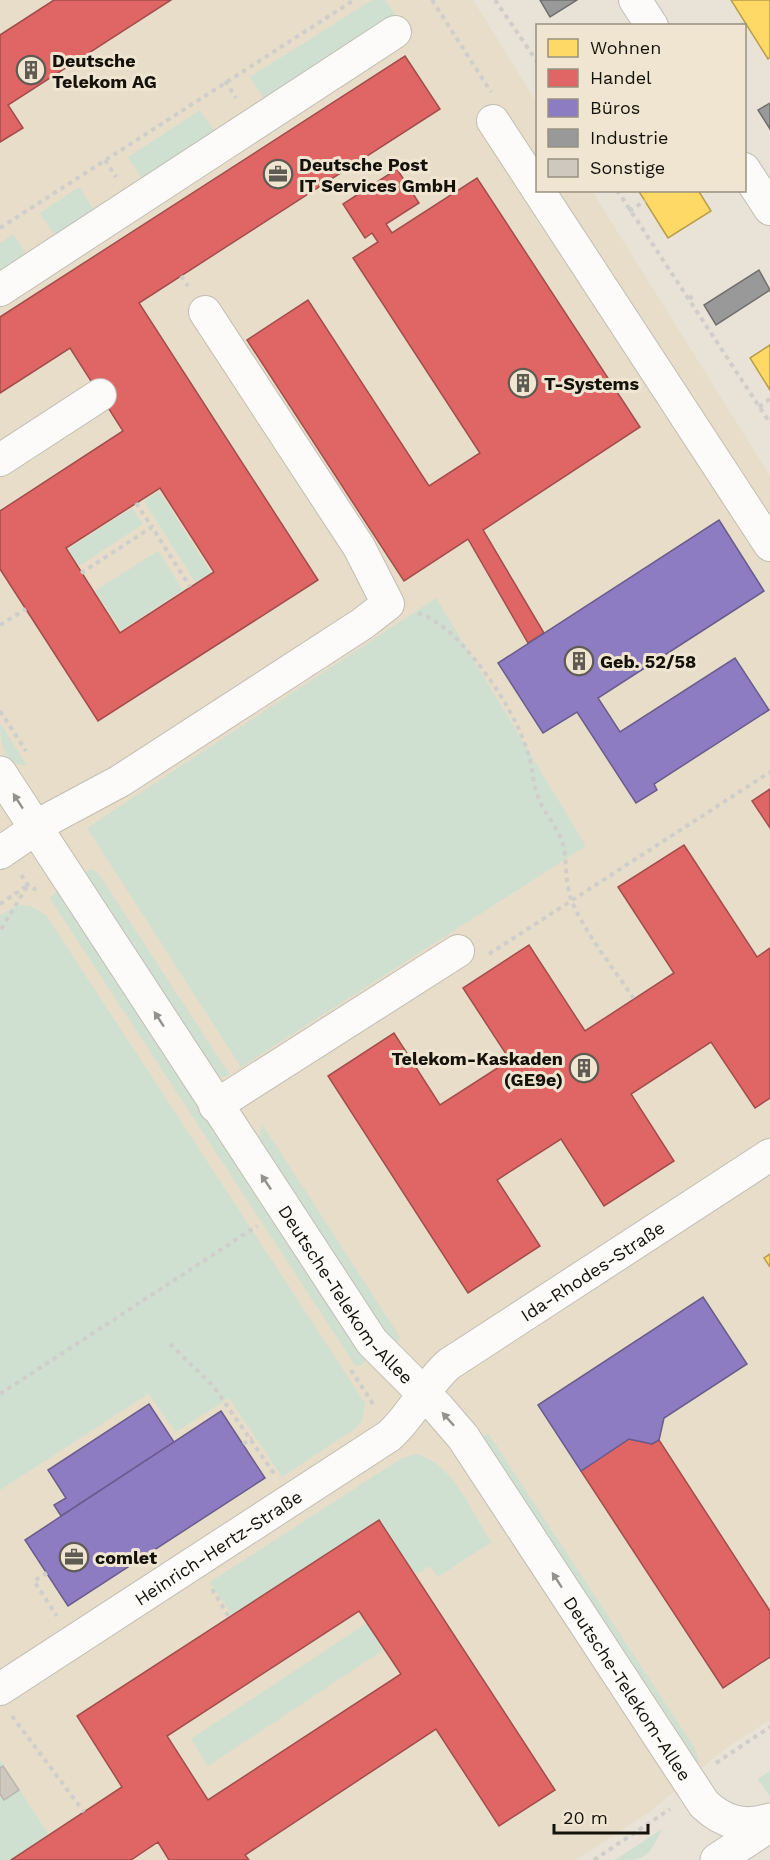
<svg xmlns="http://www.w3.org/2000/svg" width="770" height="1860" font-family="'Work Sans',sans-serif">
<rect width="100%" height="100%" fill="#e8e2d7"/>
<path fill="#e7ddc9" d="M0 0H473L537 103 538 190 592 191 770 476V789L752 801 770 828V948L757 957 684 845 618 887 674 973 585 1031 529 945 463 988 510 1060 440 1105 394 1033 328 1076 468 1293 497 1180 561 1139 605 1206 674 1161 631 1094 711 1042 754 1108 770 1098V1720L723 1750 651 1811 576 1860H11L49 1835 0 1760Z"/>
<path fill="#cfe0d1" d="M372 0H385L399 20 267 104 250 77Z
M200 110 218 137 145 183 128 157Z
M79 187 96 213 57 239 40 213Z
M13 234 29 259 0 278V243Z
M159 491 211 573 195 582 144 501Z
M132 508 143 524 79 566 68 549Z
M158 551 183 590 121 630 95 591Z
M436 598 586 846 241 1067 87 828Z
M0 723 27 765C4 767 0 740 0 723Z
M91 869 98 873 230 1075 221 1077 215 1072 84 873Z
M58 891 366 1362 359 1366 355 1365 51 900 50 897Z
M19 905 30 906 46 915 365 1403 362 1421 356 1428 282 1477 229 1398 176 1432 148 1394 0 1490V915Z
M262 1124 398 1334 400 1338 397 1341 390 1340 259 1138Z
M488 1433 694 1747 699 1761 697 1763 480 1439Z
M417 1454C454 1465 471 1511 491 1542L438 1577 430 1566 415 1575 378 1521 232 1615 210 1582 402 1458Z
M367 1623 385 1649 208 1766 191 1739Z
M0 1760 49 1835 11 1860H0V1794L5 1800 19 1790 3 1766 0 1768Z
M770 1771V1795H769L758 1779Z
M662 1829C648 1858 647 1860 615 1860Z"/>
<path fill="#ffd966" stroke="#b99d4b" stroke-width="1.5" d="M731 0H770V57L768 59Z
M638 190H698L711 211 668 238Z
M770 345V390L750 358Z
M770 1254V1267L764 1258Z"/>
<path fill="#e06666" stroke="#a34d4b" stroke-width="1.5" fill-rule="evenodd" d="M54 0H171L8 105 23 128 0 142V35Z
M405 56 440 109 139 303 318 580 98 721 0 569V511L123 431 70 348 0 393V317ZM160 488 214 572 120 633 66 548Z
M397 169 419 203 386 224 392 233 477 178 640 427 483 530 544 633 528 643 468 539 404 581 247 340 308 300 429 486 480 453 353 258 378 242 372 233 365 238 343 204Z
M770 789V828L752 801Z
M684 845 757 957 770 948V1098L755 1108 711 1042 631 1094 674 1161 604 1206 561 1139 497 1180 540 1246 468 1293 328 1076 394 1033 440 1105 510 1060 463 988 529 945 585 1031 674 973 618 887Z
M629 1439 652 1444 659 1440 770 1611V1657L723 1688 581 1471Z
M379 1520 555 1790 499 1826 436 1729 245 1855 249 1860H169L158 1842 131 1860H11L122 1787 77 1716ZM359 1611 401 1674 208 1800 167 1736Z"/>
<path fill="#8e7cc3" stroke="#6a5c8c" stroke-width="1.5" d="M719 520 764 591 598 698 620 732 735 658 769 710 654 784 657 790 636 803 577 712 543 733 498 663Z
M703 1297 747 1364 664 1418 659 1440 652 1444 629 1439 581 1471 538 1405Z
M149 1404 174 1442 61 1516 54 1505 66 1498 48 1470Z
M221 1411 265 1478 68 1606 25 1540Z"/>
<path fill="#999" stroke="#71706e" stroke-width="1.5" d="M540 0H577L550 17Z
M770 103V129L758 110Z
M759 270 770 290 716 325 704 305Z"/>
<path fill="#cec8bf" stroke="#bab5ad" stroke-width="1.5" d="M3 1766 19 1790 4 1800 0 1794V1768Z"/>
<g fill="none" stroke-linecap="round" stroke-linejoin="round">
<g stroke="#c2beb5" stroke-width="34">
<g id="minor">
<path d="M635 0 652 26"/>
<path d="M493 121 538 190"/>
<path d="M744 169 770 209"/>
<path d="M538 190 770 545"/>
<path d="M0 290 395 32"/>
<path d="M0 460 100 395"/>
<path d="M0 853 51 818 120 781 362 624 388 604 359 547 205 312"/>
<path d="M215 1106 458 951"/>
<path id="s1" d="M0 1689 389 1436C413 1415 425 1385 449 1364L770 1155"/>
</g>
</g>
<g stroke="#c2beb5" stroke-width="35">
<g id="major">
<path id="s2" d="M0 773 372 1342 438 1408 463 1437 704 1804C724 1823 744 1828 770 1820"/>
<path d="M717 1860 770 1825"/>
</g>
</g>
<path stroke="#d0cecb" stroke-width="4" stroke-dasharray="4.5 4.5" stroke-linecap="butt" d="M432 0 491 92
M495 0 538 63
M740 26 745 22
M225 81 236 98
M105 160 116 177
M617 190 770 423
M629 211 645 201
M0 228 354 0
M181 276 188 286
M689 299 695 294
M759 407 770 399
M136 503 152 527
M81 573 152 527 190 587
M418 613C459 625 511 704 525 744 532 761 532 780 538 797 544 813 556 825 562 841 568 860 564 880 571 899 584 932 614 969 634 999
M0 625 26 609
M0 711 26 751
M21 875 28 885 36 890
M0 904 28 885 0 931
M489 954 770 772
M170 1344 214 1387 275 1475
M351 1370 375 1407
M0 1394 257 1226
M243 1444 252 1438
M47 1573 34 1581 57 1616
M212 1589 229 1617
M12 1716 84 1812
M716 1763 770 1727
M594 1860 670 1809"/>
<use href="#minor" stroke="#fcfbf9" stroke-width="32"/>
<use href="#major" stroke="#fcfbf9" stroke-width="33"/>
</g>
<defs><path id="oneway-solid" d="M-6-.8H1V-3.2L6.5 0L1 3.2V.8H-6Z" transform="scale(1.5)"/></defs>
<g fill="#94928e">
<use href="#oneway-solid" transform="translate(18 801) rotate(-123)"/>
<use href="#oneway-solid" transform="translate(159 1019) rotate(-123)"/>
<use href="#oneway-solid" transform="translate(266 1182) rotate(-124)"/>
<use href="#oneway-solid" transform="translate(448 1419) rotate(-132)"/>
<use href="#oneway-solid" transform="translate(557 1580) rotate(-123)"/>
</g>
<defs>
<g id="building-ring" transform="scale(1.5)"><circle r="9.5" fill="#efe5d0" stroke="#5f5b52" stroke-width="1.5"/><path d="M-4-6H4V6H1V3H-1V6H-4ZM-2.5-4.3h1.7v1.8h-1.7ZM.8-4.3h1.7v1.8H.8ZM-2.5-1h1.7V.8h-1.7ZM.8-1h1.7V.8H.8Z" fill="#5f5b52"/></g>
<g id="office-ring" transform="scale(1.5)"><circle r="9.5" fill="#efe5d0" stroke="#5f5b52" stroke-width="1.5"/><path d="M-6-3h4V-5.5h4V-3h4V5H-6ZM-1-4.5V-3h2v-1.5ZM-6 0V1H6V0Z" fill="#5f5b52"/></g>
</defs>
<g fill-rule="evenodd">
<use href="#building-ring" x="31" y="70"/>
<use href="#office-ring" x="278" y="174"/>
<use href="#building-ring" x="523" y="383"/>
<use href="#building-ring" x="579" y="661"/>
<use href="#building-ring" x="584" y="1068"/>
<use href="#office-ring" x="74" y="1557"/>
</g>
<g text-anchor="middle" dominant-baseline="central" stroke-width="6" stroke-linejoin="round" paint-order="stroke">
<g font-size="18" font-weight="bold" fill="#15120b" stroke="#efe5d0" text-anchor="start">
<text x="52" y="60">Deutsche<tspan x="52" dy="21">Telekom AG</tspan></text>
<text x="299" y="164">Deutsche Post<tspan x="299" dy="21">IT Services GmbH</tspan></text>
<text x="544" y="383">T-Systems</text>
<text x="600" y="661">Geb. 52/58</text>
<text x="563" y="1058" text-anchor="end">Telekom-Kaskaden<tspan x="563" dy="21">(GE9e)</tspan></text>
<text x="95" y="1557">comlet</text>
</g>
<g font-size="18" fill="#15120b" stroke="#efe5d0">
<text stroke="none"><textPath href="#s1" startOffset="729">Ida-Rhodes-Straße</textPath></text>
<text stroke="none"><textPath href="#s2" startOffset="626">Deutsche-Telekom-Allee</textPath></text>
<text stroke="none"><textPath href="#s1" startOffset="260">Heinrich-Hertz-Straße</textPath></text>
<text stroke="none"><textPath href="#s2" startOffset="1112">Deutsche-Telekom-Allee</textPath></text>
</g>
</g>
<rect x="536" y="24" width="210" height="168" fill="#efe5d0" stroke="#989181" stroke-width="1.5"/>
<rect x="548" y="39" width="30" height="18" fill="#ffd966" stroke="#989181" stroke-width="1.5"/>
<text x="590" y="54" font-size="18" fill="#15120b">Wohnen</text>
<rect x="548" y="69" width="30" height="18" fill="#e06666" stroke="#989181" stroke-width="1.5"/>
<text x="590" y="84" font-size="18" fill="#15120b">Handel</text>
<rect x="548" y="99" width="30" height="18" fill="#8e7cc3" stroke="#989181" stroke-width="1.5"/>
<text x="590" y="114" font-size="18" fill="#15120b">Büros</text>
<rect x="548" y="129" width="30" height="18" fill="#999999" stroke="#989181" stroke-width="1.5"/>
<text x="590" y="144" font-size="18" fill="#15120b">Industrie</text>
<rect x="548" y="159" width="30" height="18" fill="#cec8bf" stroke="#989181" stroke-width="1.5"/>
<text x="590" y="174" font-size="18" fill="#15120b">Sonstige</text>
<path d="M554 1824v9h94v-9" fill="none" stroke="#15120b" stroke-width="3"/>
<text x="563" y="1824" font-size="18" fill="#15120b" stroke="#efe5d0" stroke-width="4.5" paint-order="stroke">20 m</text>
</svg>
